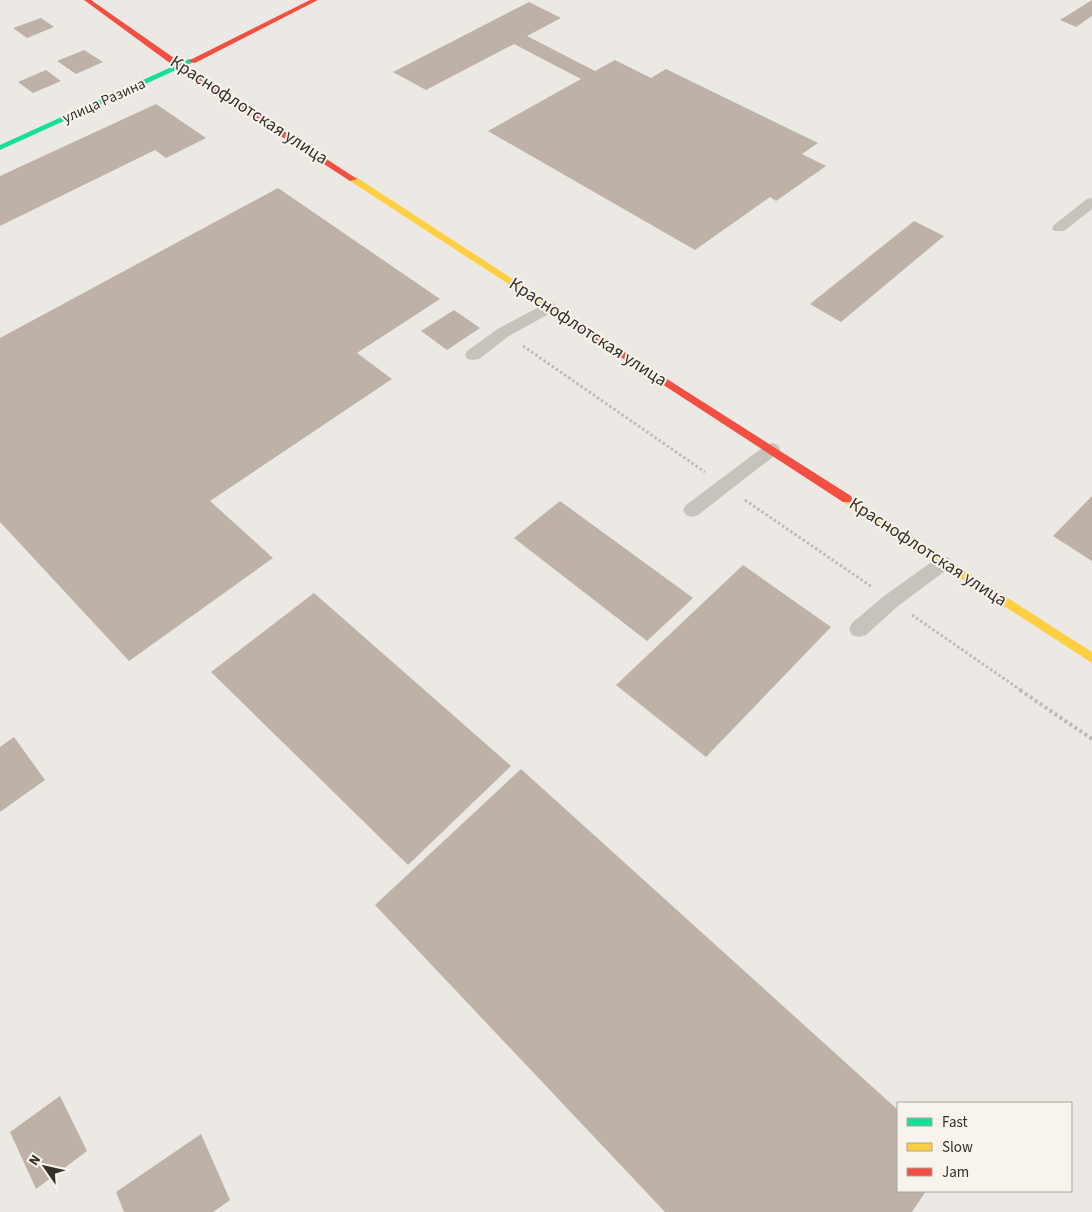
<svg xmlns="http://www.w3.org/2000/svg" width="1092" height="1212" font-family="'Source Sans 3',sans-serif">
<rect width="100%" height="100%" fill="#ece9e4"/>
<path fill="#beb1a8" d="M1092 0V16L1076 27 1060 20Z
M529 2 561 18 527 36 595 71 615 60 651 78 666 69 818 143 802 154 826 166 776 201 770 197 695 250 488 131 581 79 514 44 426 90 393 72Z
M41 18 54 27 27 38 13 28Z
M84 50 103 62 76 74 57 61Z
M46 70 61 81 33 93 18 82Z
M156 104 206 138 166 158 155 150 0 226V176Z
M278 188 440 299 357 353 392 379 210 501 273 558 129 661 0 522V338Z
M914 221 944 236 841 322 810 304Z
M454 310 480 328 447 350 421 331Z
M1092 496V561L1053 536Z
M560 501 693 598 647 641 514 538Z
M743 565 831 627 706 757 616 685Z
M314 593 511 766 408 865 211 672Z
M14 737 45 780 0 812V747Z
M521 769 898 1110V1191H926L912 1212H665L375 905Z
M60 1096 87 1151 36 1189 10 1132Z
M201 1134 230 1200 213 1212H124L116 1192Z"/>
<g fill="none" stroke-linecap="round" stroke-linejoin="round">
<path stroke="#bebab5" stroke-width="3" stroke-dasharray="2.5 2.5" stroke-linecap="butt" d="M523 346 705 472
M745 500 872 587
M912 615 1022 691"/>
<path stroke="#bebab5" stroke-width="4" stroke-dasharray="3 3" stroke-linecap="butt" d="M1020 690 1092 739"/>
<path fill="#c6c2bc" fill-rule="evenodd" d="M1092 198V209L1064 231H1054L1052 228 1054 225 1087 199Z
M549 302 554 303 557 307 554 311 509 336 479 359 473 360 467 359 465 355 467 351 499 328Z
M772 443 778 445 780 449 778 453 698 515 692 517 686 515 683 510 686 505 766 445Z
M943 556 949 558 952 563 949 568 898 606 866 635 859 637 852 635 849 629 852 623 884 596 937 558Z"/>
<path fill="#16e098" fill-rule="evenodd" d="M189 59 196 61 0 150V145Z"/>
<path fill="#ffcf43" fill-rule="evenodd" d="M350 177H356L582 324V328H576L350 181Z
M847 495 1092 652V663L843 502 842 499 843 496Z"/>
<path fill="#f24e42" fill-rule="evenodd" d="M84 0H91L184 65 357 179 350 181 178 69Z
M310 0H318L195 63 188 61Z
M579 323 851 496 852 499 851 502H843L576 328 574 326Z"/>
</g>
<g text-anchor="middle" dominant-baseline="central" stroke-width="4" stroke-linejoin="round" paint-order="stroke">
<g font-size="15" fill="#36302b" stroke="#f8f4ec">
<text transform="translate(104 101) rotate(-24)">улица Разина</text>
</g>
<g font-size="18" fill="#36302b" stroke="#f8f4ec">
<text transform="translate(249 110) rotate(33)">Краснофлотская улица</text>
<text transform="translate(588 332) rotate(33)">Краснофлотская улица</text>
<text transform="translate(928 552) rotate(33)">Краснофлотская улица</text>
</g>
</g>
<rect x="897" y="1102" width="175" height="90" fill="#f8f4ec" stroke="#aaa69f"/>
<rect x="907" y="1118" width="25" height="8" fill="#16e098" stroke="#aaa69f"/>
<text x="942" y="1127" font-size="15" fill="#36302b">Fast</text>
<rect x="907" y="1143" width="25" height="8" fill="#ffcf43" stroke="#aaa69f"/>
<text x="942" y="1152" font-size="15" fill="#36302b">Slow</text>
<rect x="907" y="1168" width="25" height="8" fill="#f24e42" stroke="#aaa69f"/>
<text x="942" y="1177" font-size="15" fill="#36302b">Jam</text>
<g transform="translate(45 1167) rotate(304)" stroke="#f8f4ec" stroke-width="4" paint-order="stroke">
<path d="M0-4L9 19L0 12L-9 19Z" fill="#36302b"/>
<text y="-8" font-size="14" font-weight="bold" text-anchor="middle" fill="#36302b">N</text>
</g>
</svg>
